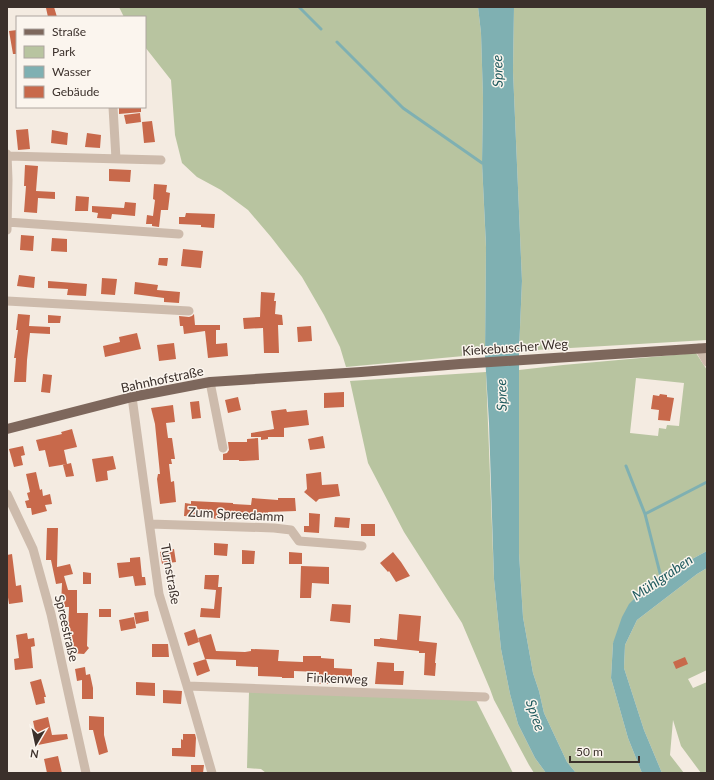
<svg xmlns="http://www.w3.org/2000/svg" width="714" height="780" font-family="Lato,sans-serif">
<rect width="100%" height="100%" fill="#f4ebe1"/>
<path fill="#b8c4a0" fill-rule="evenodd" d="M119 7H478L481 33 483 98 482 163 486 247 485 354 346 367 340 347 324 315 302 277 271 237 248 210 221 190 197 177 182 163 175 135 171 80 145 47V17H124Z
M514 7H707V340L519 351 522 281 513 71Z
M696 353 707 370V551L694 558 613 643 611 678 628 738 642 773H576L567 762 544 713 539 691 533 673 523 617 519 553V370L563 365ZM636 378 684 383 679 426 667 425 666 429 659 428 658 436 630 433Z
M486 372 494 579 501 649 510 694 518 724 535 758 546 773H534L529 765 494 700 490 689 462 623 404 532 368 463 350 381Z
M707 568V670L688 679 693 688 707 682V773H701L681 746 673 720 670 755 684 773H662L644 730 624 668 625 645 637 620 697 574Z
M249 692 476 700 513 773H266L261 769 247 768Z"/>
<path fill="#7fb0b2" d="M478 7H514L513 71 522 281 519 351V553L523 617 533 673 539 691 544 713 567 762 576 773H546L535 758 518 724 510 694 501 649 494 579 489 423 485 355 486 246 482 163 483 98 481 33Z
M707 551V568L697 574 637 620 625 645 624 668 644 730 662 773H642L628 738 611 678 613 643 622 617 629 604 645 588 694 558Z"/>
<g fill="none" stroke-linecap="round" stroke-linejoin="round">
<path stroke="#7fb0b2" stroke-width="3" d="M299 7 321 29
M337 42 403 108 482 163
M626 466 645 514 662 581
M645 514 707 482"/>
</g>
<path fill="#c8694b" d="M54 7 57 17H48L46 8Z
M17 30V54H13L9 31Z
M119 107H141V112L119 114Z
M140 113 141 122 126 124 124 115Z
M152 121 155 142 144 143 142 122Z
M28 129 30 149 18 150 16 130Z
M52 130 68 133 67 145 51 143Z
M87 133 101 135 100 148 85 147Z
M25 165 38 166 36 191 55 192V199L38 198 37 213 24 212 26 186H24Z
M109 169 131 170 130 182 109 181Z
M154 184 167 185 166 192 170 193 168 210H161L159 227 152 226V224H146L147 215 153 216 155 200 153 199Z
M76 196 89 197 88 211H75Z
M125 202 136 203 135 216 112 214 111 219 97 218 98 213 92 212V206L124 208Z
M186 213 215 214 214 228 201 227V225L179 224V217H185Z
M21 235 34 236 33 251 20 250Z
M52 238 67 239V252L51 251Z
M183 249 203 251 201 268 181 266Z
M159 258H168L167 266 158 265Z
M19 275 35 277 34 288 17 286Z
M102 278 117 279 115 295 101 294Z
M48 281 87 284 86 296 67 295 68 289 48 288Z
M135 282 158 285 157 290 180 292 179 303 164 302V298L134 294Z
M261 292 275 293 274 301H276L275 314 282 315 283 325H278L279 353H264L263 328 244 329 243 318 260 317Z
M18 314 30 315 29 326 50 327V334L30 333 27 360 26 382H14L16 358H14L18 330H16Z
M194 314 195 325H220V330H216V344L227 343 228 356 208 358 205 331 184 334 183 326H180L179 316 189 317 192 316Z
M48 315 61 316 60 323H48Z
M311 326 312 341 298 342 297 327Z
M137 333 141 349 105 357 103 346 120 342 119 337Z
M174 343 176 359 159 361 157 345Z
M43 374 52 375 50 393 41 392Z
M344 392V407L324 408V393Z
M660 394 667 395V397L674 398 670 421 658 420 659 410 651 409 653 395 659 396Z
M238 397 241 410 228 413 225 400Z
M199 401 201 418 192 419 190 402Z
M173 405 175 422 166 423 168 438H172L175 459H171L172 464H169L171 482 174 481 176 502 160 504 157 479 158 474H160L155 424 151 408Z
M286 409 287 412 307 410 309 425 284 428V437H268V439L261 440V437H251V433L274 429 271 411Z
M72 429 77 447 64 450 67 464 49 467 45 450 39 451 36 440 62 434 61 432Z
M323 436 325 448 310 450 308 439Z
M258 438 259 460 243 461H239V460H223V454L227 453 229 450 228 442H247V439Z
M23 446 25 455 21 456 23 465 14 467 9 449Z
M113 456 116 469 107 471 108 480 96 482 92 459Z
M71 463 74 476 66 477 63 465Z
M36 472 40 490 42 489 43 496 50 494 52 504 45 505 47 511 32 515 31 508H27L25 501 29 500 27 493 30 492 26 474Z
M321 472 322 485 338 484 340 496 319 499 316 502 304 492 307 489 306 474Z
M252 498 278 500V498H295L296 511 268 512V517L232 515V520L184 516 185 503 191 504V501L233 503V504L251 505Z
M309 513 320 514 319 533 304 532V526H309Z
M335 517 350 518 349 528 334 527Z
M361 524H375V536H361Z
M47 528H58L57 567 70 564 73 574 64 576 68 590H77V613H88L87 646 89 648 84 654 70 653 71 632H68L69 607H61L62 583 56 584 51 560H46Z
M214 543 228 544 227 556 214 555Z
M174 549 176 562 162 564 160 552Z
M242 550 255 551 254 564H242Z
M289 552 302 553V564H289Z
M393 552 401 562 410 576 396 582 389 571 388 572 380 563Z
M12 554 16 586 21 585 23 602 9 604 7 591V555Z
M140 557 142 577H145L146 585 135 586 133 576 119 578 117 563 130 562V558Z
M301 566 329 567V584L312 583 311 598H300Z
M83 572 91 573V584H83Z
M205 575H219L218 587H222L220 618 200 617 201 608 214 609 216 590 204 589Z
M332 604 351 605 350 623 330 621Z
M99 609H111V617H99Z
M148 611 149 621 136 624 134 613Z
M399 614 421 616 419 641 437 643 435 663H436L435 676 424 675 425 653H419V651L374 646V639H380V638L397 640Z
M134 617 136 628 121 631 119 620Z
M195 629 199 642 188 646 184 633Z
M27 633 28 639 34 638 35 646 31 647 33 668 15 670 14 659 19 658 16 635Z
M211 634 216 651 245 652 251 651V649L279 650 278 661 303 662V656H321V658L334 659V668L352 669V681L331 680 330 684H319V672L294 671V678H282V677L258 676V667L236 666V660L205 659 198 638Z
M152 644H168L169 657H152Z
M685 657 688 664 676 669 673 662Z
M206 659 210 671 197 676 193 663Z
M377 662 394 663V671H404L403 685 375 684Z
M85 667 86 675 90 674 93 688V699H82V680L77 681 75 669Z
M41 679 46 697H44L45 703 36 705 30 682Z
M136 682 155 683V696L136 695Z
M163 690 182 691 181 704 163 703Z
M89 716 104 717V735L108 752 99 755 93 730H89Z
M48 717 52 735 67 734 68 739 38 745 33 721Z
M183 734H195L196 738 195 757 172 756V748H181V739L183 740Z
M58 756 62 773H47L44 759Z
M191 765H204L203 773H191Z"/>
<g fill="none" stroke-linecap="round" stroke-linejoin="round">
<path stroke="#cdbbac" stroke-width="9" d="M113 107 116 159
M7 154 8 180 7 230
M7 156 161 160
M7 222 179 234
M7 301 189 311
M699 348 707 362
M210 382 223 448
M132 397 159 594 187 686 212 773
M7 494 33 549 51 614 86 773
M150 524 274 528 291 530 299 541 362 546
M187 686 485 697"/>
<path stroke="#7d675c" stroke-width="10" d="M7 429 132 397 210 382 361 372 460 364 707 348"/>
</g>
<g text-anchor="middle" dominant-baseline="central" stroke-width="3" stroke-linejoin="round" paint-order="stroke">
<g font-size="13" fill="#3b302b" stroke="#fbf5ee">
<text transform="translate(515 347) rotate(-4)">Kiekebuscher Weg</text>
<text transform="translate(162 379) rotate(-12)">Bahnhofstraße</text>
<text transform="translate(236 514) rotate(3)">Zum Spreedamm</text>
<text transform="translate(171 574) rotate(80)">Turnstraße</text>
<text transform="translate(67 628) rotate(77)">Spreestraße</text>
<text transform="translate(337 678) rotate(2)">Finkenweg</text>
</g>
<g font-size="14" font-style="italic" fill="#1f5a5e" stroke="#fbf5ee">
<text transform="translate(497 71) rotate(-91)">Spree</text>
<text transform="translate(501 395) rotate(-91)">Spree</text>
<text transform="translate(662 577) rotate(-34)">Mühlgraben</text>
<text transform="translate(536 715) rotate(71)">Spree</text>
</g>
</g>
<rect width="714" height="780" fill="none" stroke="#3b302b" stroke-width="16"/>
<rect x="16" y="16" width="130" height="92" fill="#fbf5ee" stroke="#aea6a0"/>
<rect x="24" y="29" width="20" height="6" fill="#7d675c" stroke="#aea6a0"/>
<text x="52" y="36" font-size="12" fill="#3b302b">Straße</text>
<rect x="24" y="46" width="20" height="12" fill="#b8c4a0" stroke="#aea6a0"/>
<text x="52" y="56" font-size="12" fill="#3b302b">Park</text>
<rect x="24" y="66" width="20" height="12" fill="#7fb0b2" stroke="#aea6a0"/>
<text x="52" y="76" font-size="12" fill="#3b302b">Wasser</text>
<rect x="24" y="86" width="20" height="12" fill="#c8694b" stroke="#aea6a0"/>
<text x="52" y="96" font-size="12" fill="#3b302b">Gebäude</text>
<g transform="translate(36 744) rotate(189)" stroke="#fbf5ee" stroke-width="3" paint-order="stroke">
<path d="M0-3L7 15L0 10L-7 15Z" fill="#3b302b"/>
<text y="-6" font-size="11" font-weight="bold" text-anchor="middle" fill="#3b302b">N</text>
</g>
<path d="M570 756v6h69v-6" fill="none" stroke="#3b302b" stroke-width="2"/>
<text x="576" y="756" font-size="12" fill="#3b302b" stroke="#fbf5ee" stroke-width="3" paint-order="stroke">50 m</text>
</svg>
